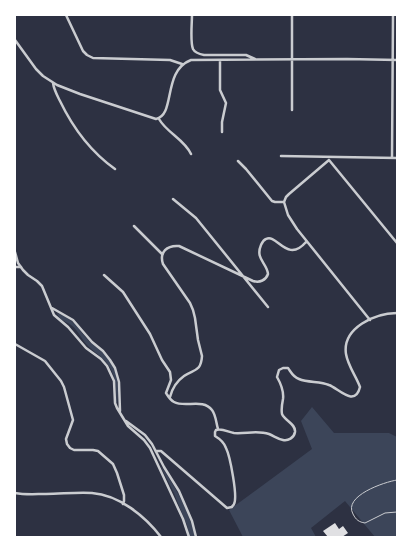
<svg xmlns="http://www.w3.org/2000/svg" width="412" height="552" font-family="'Fira Sans Condensed',sans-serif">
<rect width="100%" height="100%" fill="#2d3142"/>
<path fill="#3c4559" d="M57 313C72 317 79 330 88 340 93 345 98 348 103 353 117 366 120 385 117 403L116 402C117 386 115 370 103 359 98 354 93 351 88 346 82 340 78 330 71 325 65 321 59 320 57 313Z
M312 407 334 433H389L397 437V537H375L345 501 311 528 316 537H243L229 510 312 449 301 421Z
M160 465C176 487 189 511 195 537H190L187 525 177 501 174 493Z"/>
<path fill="#e0e0e3" d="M335 523 339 529 343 526 348 533 342 537H328L323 531Z"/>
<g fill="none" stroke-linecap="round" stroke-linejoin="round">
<path stroke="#caccd0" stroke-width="1" d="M397 480C384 482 343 496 353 514 356 520 359 522 365 523L385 513 397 512"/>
<path stroke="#caccd0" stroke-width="2.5" d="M66 15 83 51 87 55 93 58 170 60 182 64
M192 15C192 23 190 42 193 49 195 53 199 54 204 55H246L255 59
M15 40 36 69 43 76 57 85 80 94 156 119C176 115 162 71 191 60L347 59 397 60
M220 60V90L226 103 222 122V132
M53 83C54 90 57 95 60 101 73 128 91 152 115 169
M292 110V15
M159 119C167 133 184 139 191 154
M281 156 397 158
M392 158 393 15
M329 160 397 243
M238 161 246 169 272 201 275 202H284
M173 199 196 218 268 307
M284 202 288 215 297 229 370 320
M284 202 286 197 289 194 329 160
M134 226 162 254
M15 267H21
M104 275 123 292 150 334 162 360 170 372 171 380 166 393C168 396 170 400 174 402 185 408 203 398 212 410 216 415 216 423 218 429
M15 344 45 361 61 381 64 387 73 420 66 439 67 444 70 448 74 450H93L98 451 113 464 117 473 124 495V501L123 504
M170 397C172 389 177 381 184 376 194 369 201 372 202 356L198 340 195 318 193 310 190 303 163 264C159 252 167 245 179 246L253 281C260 283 266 280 268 274 267 263 255 259 261 245 262 243 263 240 266 239 277 233 287 264 306 242
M156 451H161L227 508 232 507C232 506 234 505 234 504 238 497 230 456 226 448 224 442 220 439 215 436V432L216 430C222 428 228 432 234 433 246 434 257 430 269 434 274 436 278 439 283 440 288 441 294 438 295 432 296 424 285 421 282 414 281 409 282 404 283 399 284 391 281 384 277 377L279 370 283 368H288C291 372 293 377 299 379 308 383 320 381 329 385 338 388 355 408 360 387 356 376 348 366 346 354 342 328 375 313 397 313
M15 493C25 495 36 494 46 494 61 494 76 492 92 493 119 495 145 516 161 537"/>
<path stroke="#caccd0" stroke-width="2.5" d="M15 252 18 263 23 270 28 275 37 281 42 286 54 315 68 327 86 348 101 359 107 366 114 381 115 403 117 408 128 426 144 440 150 448 183 519 189 537
M52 308 73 320 92 342 103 351 110 360 115 368 119 382 120 411
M126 421 145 435 152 444 164 467 179 491 192 521 196 537"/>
</g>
<rect width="412" height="552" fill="none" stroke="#ffffff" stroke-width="32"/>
</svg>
